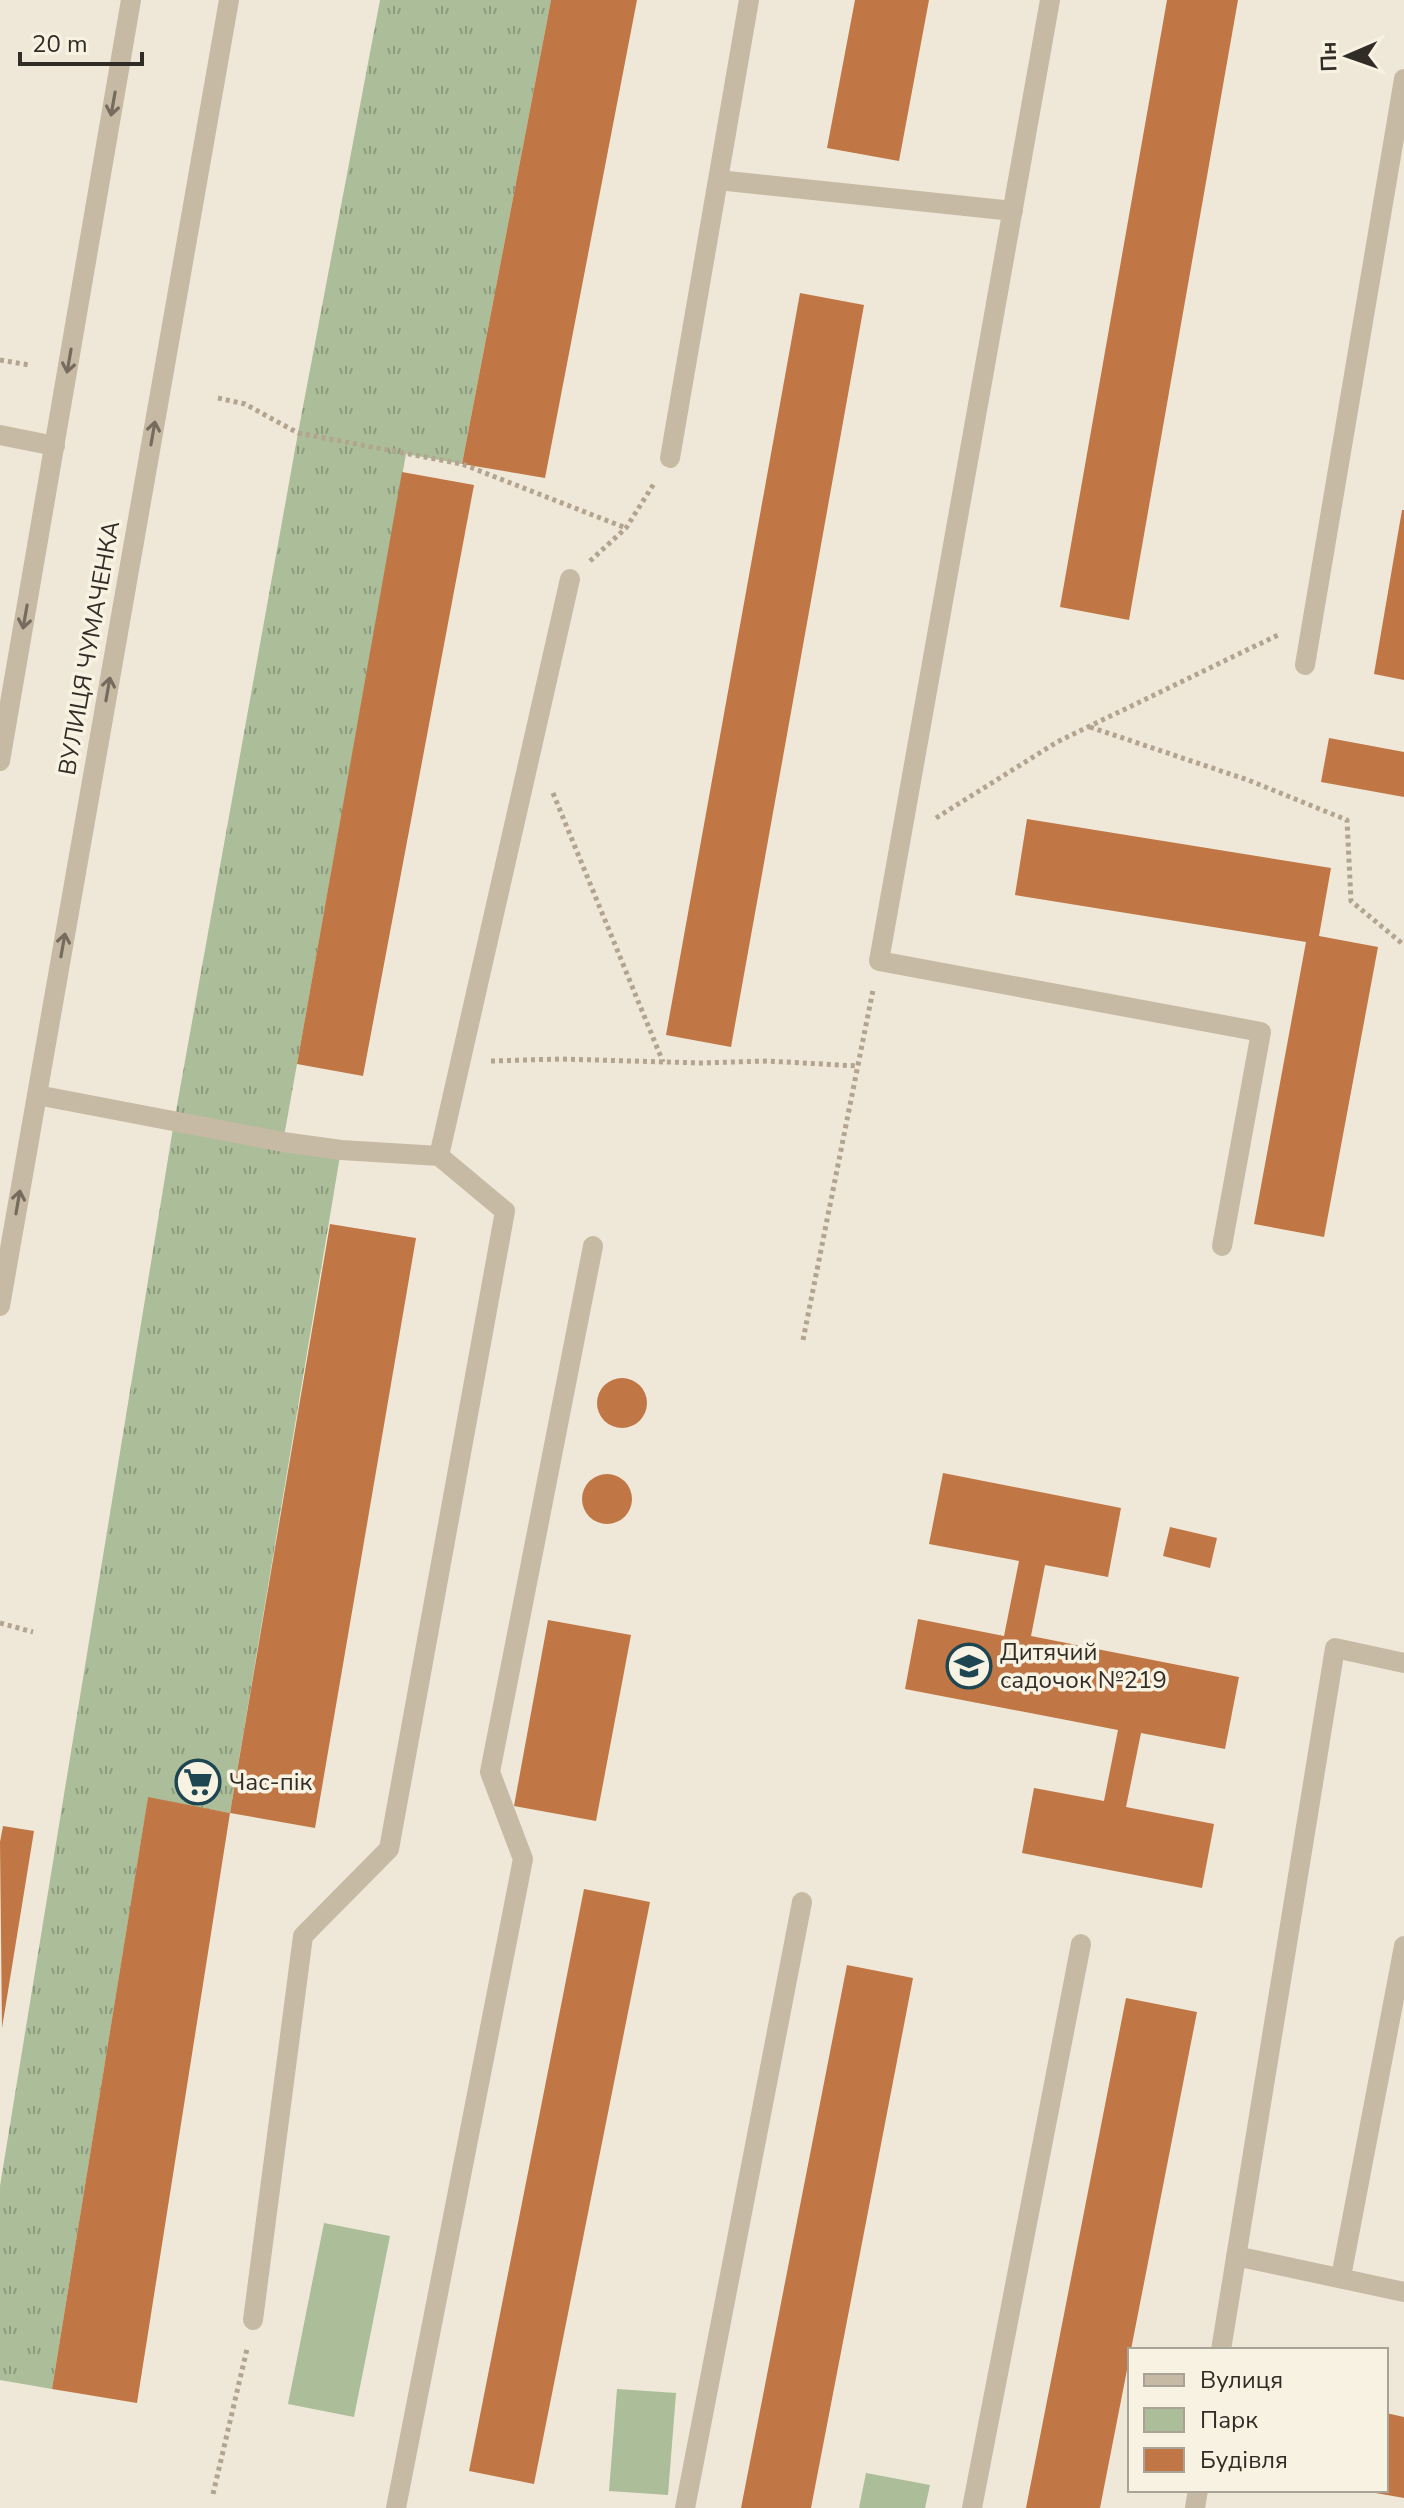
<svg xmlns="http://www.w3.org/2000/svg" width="1404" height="2508" font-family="'Nunito Sans',sans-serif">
<defs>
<pattern id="grass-tufts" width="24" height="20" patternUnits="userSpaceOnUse" patternTransform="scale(2)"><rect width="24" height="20" fill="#abbd99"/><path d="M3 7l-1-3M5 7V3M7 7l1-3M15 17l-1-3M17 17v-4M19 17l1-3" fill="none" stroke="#8c9a7d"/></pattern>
</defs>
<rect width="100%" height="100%" fill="#efe8d8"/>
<path fill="url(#grass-tufts)" d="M380 0H551L462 464 406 454 297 1064 283 1142 341 1150 230 1813 148 1798 52 2389 0 2380V2186L174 1122 298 433Z"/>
<path fill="#abbd99" d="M324 2223 390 2236 354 2417 288 2404Z
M617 2389 676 2393 668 2495 609 2491Z
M866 2473 930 2485 925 2508H859Z"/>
<path fill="#c07745" d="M551 0H637L545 478 462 464Z
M855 0H929L899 161 827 148Z
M1167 0H1238L1129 620 1060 607Z
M800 293 864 305 731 1047 666 1035Z
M402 472 474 485 363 1076 297 1064Z
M1402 510H1404V680L1374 674Z
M1329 738 1404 752V797L1321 782Z
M1027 819 1331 868 1319 936 1378 947 1324 1237 1254 1224 1306 942 1015 895Z
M330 1224 416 1238 315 1828 230 1813Z
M597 1403a25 25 0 1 1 50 0a25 25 0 1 1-50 0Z
M943 1473 1121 1508 1108 1577 1045 1565 1031 1636 1239 1677 1225 1749 1141 1733 1126 1807 1214 1824 1202 1888 1022 1853 1034 1788 1104 1801 1118 1730 905 1689 918 1619 1004 1636 1019 1561 929 1544Z
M582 1499a25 25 0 1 1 50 0a25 25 0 1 1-50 0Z
M1170 1527 1217 1538 1210 1568 1163 1556Z
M548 1620 631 1635 596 1821 514 1806Z
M148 1797 230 1813 137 2403 52 2389Z
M3 1826 34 1831 2 2028 0 1842Z
M584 1889 650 1902 534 2484 469 2471Z
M847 1965 913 1978 811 2508H741Z
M1126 1998 1197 2012 1100 2508H1026Z
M1386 2413 1404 2417V2498L1370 2492 1386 2490Z"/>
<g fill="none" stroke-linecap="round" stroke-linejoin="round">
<path stroke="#b2a48f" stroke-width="5" stroke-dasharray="4 4" stroke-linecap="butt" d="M0 360 29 365
M218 398 245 404 298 433 462 464 626 528
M590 561 626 528 655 482
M1090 727 1248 780 1347 820 1351 901 1404 945
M553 793 663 1062
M936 818 1057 742 1280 634
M491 1061 560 1059 702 1063 767 1061 858 1066
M803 1340 873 990
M0 1623 33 1632
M213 2494 247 2349"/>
<path stroke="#c7baa4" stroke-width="20" d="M1050 0 879 961 1261 1032 1222 1246
M718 180 1013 211
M0 435 55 446
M670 458 749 0
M1305 665 1404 79
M0 761 131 0
M37 1095 283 1142 341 1150 439 1156 570 579
M0 1306 229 0
M1236 2256 1404 2292
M1341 2277 1404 1946
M253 2320 303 1936 389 1849 505 1211 439 1156
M1221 2350 1335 1648 1404 1663
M396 2508 523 1859 490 1772 593 1246
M685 2508 802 1902
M972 2508 1081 1944
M1195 2508 1198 2490"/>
</g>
<defs><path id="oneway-shaft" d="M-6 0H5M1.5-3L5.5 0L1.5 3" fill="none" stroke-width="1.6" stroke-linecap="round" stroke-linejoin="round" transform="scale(2)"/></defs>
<g stroke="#756c5f">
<use href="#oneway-shaft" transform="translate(113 104) rotate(100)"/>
<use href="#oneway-shaft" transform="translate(69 361) rotate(100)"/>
<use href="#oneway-shaft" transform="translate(153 433) rotate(-80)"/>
<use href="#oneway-shaft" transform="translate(25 617) rotate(100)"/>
<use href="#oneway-shaft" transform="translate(108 689) rotate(-80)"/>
<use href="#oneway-shaft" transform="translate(63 945) rotate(-80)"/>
<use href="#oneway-shaft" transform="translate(18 1202) rotate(-80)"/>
</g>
<defs>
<g id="school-ring" transform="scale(2.3)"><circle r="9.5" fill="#f8f2e3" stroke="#1d4652" stroke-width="1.5"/><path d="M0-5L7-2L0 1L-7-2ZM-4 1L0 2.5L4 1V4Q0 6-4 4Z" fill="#1d4652"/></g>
<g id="supermarket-ring" transform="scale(2.3)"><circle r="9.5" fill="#f8f2e3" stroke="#1d4652" stroke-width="1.5"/><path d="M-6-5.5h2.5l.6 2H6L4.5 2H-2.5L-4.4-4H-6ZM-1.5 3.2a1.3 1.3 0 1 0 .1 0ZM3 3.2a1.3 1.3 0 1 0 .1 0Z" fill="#1d4652"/></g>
</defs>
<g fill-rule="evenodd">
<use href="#school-ring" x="969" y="1666"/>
<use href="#supermarket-ring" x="198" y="1782"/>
</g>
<g text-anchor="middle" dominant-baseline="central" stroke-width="7" stroke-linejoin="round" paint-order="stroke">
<g font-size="24" fill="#322c26" stroke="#f8f2e3">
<text transform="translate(89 648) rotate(-80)">ВУЛИЦЯ ЧУМАЧЕНКА</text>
</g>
<g font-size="24" fill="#322c26" stroke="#f8f2e3" text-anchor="start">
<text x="1000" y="1652">Дитячий<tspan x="1000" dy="28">садочок №219</tspan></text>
<text x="229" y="1782">Час-пік</text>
</g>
</g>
<rect x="1128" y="2348" width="260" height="144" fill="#f8f2e3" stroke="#a9a397" stroke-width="2"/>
<rect x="1144" y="2374" width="40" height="12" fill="#c7baa4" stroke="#a9a397" stroke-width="2"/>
<text x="1200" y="2388" font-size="24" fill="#322c26">Вулиця</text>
<rect x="1144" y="2408" width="40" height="24" fill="#abbd99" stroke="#a9a397" stroke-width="2"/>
<text x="1200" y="2428" font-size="24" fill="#322c26">Парк</text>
<rect x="1144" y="2448" width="40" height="24" fill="#c07745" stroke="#a9a397" stroke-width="2"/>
<text x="1200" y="2468" font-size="24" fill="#322c26">Будівля</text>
<g transform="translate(1348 56) rotate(268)" stroke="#f8f2e3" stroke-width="6" paint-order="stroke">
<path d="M0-6L14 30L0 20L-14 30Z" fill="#322c26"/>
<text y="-12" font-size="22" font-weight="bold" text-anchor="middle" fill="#322c26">Пн</text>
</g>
<path d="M20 52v12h122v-12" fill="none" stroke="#322c26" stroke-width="4"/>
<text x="32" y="52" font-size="24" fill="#322c26" stroke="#f8f2e3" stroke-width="6" paint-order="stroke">20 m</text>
</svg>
